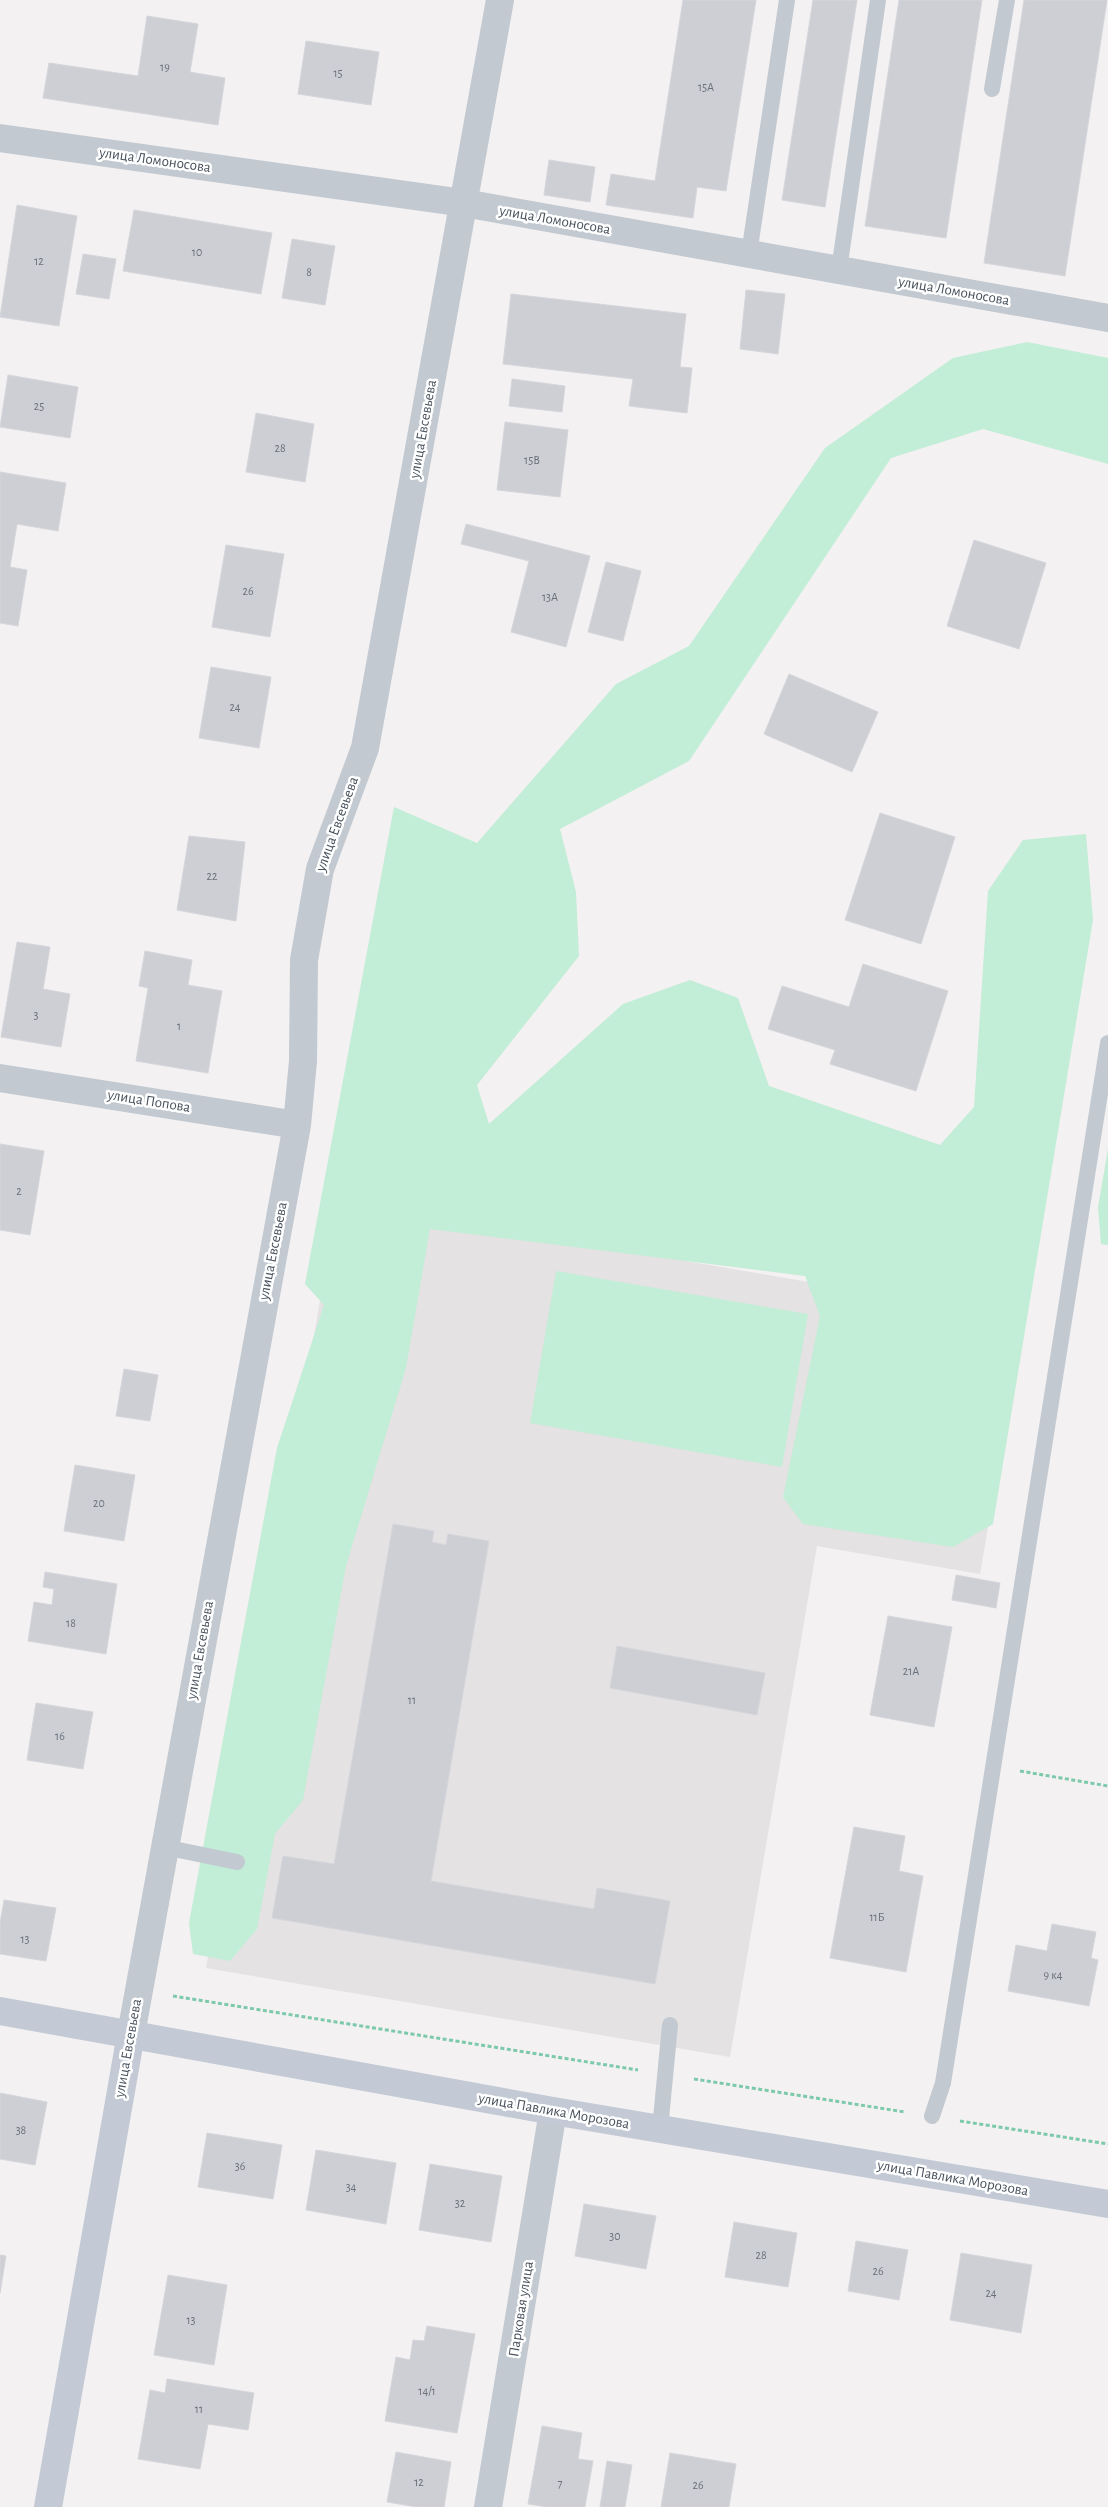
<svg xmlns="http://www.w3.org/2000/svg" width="1108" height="2507" font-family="'Alegreya Sans',sans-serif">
<rect width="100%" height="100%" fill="#f3f1f1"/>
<path fill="#e4e2e2" d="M337 1201 1024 1319 980 1574 817 1546 730 2057 206 1968Z"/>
<path fill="#c2edd7" d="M1027 342 1108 358V464L983 429 891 458 689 761 560 829 576 892 579 956 477 1085 489 1124 623 1004 690 980 738 998 769 1086 940 1145 974 1107 988 891 1023 840 1086 834 1093 920 993 1524 953 1547 803 1524 783 1497 820 1316 805 1276 430 1229 406 1368 346 1566 303 1800 275 1834 257 1929 230 1961 193 1954 189 1923 277 1448 324 1305 305 1284 394 807 477 843 616 684 689 646 825 448 953 358Z
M1108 1149V1245L1101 1244 1098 1207Z
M556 1271 808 1314 782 1467 530 1423Z"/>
<path fill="#cecfd5" stroke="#d5d6db" d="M683 0H756L726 191 697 187 693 218 606 205 611 174 655 181Z
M813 0H857L825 207 782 200Z
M899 0H982L946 238 865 226Z
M1024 0H1107L1065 276 984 263Z
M147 16 198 24 190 72 225 78 218 125 43 98 49 63 138 76Z
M306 41 379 52 371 105 298 94Z
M549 160 595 167 590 202 544 195Z
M17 205 77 216 59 326 0 317Z
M134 210 272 233 261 294 123 271Z
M292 239 335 246 325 305 282 298Z
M83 254 116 259 109 299 76 294Z
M746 290 785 294 778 354 740 349Z
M511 294 686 314 680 367 692 368 687 413 629 406 633 379 503 364Z
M8 375 78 387 70 438 0 427Z
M512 379 565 386 562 412 509 406Z
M256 413 314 424 305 482 246 472Z
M505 422 568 430 560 497 497 490Z
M0 472 66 483 58 531 17 524 10 567 27 570 18 626 0 623Z
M466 524 590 556 566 647 511 632 529 561 461 544Z
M974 540 1046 563 1019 649 947 626Z
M226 545 284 554 270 637 212 627Z
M606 562 641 571 623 641 588 632Z
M211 667 271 677 259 748 199 738Z
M789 674 878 712 852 772 764 734Z
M880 813 955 837 921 944 845 920Z
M189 836 245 842 236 921 177 910Z
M17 942 50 947 43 989 70 994 61 1047 1 1037Z
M145 951 192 960 188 985 222 991 208 1073 136 1061 148 988 139 986Z
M863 964 948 991 916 1091 830 1064 835 1050 768 1029 782 986 849 1007Z
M0 1144 44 1151 30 1235 0 1230Z
M124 1369 158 1375 150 1421 116 1416Z
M75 1465 135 1475 124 1541 64 1531Z
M393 1524 434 1531 432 1542 446 1545 448 1534 489 1541 431 1881 594 1909 597 1888 670 1901 655 1984 272 1918 283 1856 334 1864Z
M45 1572 117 1584 106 1654 28 1641 34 1602 52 1605 54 1589 43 1587Z
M956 1575 1000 1583 996 1608 952 1600Z
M888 1616 952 1627 934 1727 870 1715Z
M617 1646 765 1673 757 1715 610 1688Z
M36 1703 93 1712 83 1769 27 1760Z
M854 1827 905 1836 899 1871 923 1876 906 1972 830 1958Z
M4 1900 56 1908 46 1961 0 1954V1923Z
M1052 1924 1096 1932 1091 1958 1098 1960 1089 2006 1008 1991 1016 1945 1047 1951Z
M0 2093 47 2102 35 2165 0 2159Z
M207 2133 282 2145 273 2199 198 2187Z
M316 2150 396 2163 386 2224 306 2210Z
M430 2164 502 2176 491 2242 419 2230Z
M584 2204 656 2216 646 2269 575 2256Z
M734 2222 797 2233 788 2287 725 2277Z
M856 2241 908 2250 899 2300 848 2291Z
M961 2253 1032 2265 1021 2333 950 2320Z
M0 2255 6 2256 0 2293Z
M168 2275 227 2285 214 2365 154 2355Z
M427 2326 475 2334 457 2433 385 2421 396 2357 410 2360 413 2340 424 2341Z
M167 2379 254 2393 248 2430 208 2424 200 2469 138 2459 150 2390 165 2393Z
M542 2426 582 2433 578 2459 593 2461 585 2507H547L528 2504Z
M396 2452 451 2462 444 2507H417L387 2502Z
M670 2453 736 2464 729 2507H661Z
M607 2461 632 2465 625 2507H600Z"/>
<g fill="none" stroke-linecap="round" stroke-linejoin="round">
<path stroke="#7cc9ab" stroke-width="3" stroke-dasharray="4 2.5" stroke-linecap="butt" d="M1020 1771 1108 1786
M173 1996 638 2070
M694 2079 905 2112
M960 2121 1108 2144"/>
<path stroke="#c2c9d1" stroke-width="16" d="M992 89 1007 0
M749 254 787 0
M839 270 878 0
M164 1847 237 1862
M932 2116 943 2083 1108 1043
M660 2129 670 2025"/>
<path stroke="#c2c9d1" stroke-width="28" d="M0 138 464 203 1108 318
M0 1078 297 1125
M131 2034 297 1125 303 1061 304 960 320 869 365 748 500 0
M488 2507 553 2111"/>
<path stroke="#c3cad6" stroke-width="28" d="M0 2011 553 2111 1108 2204
M48 2507 131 2034"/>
</g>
<g text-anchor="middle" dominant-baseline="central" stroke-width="5" stroke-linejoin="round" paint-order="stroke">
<g font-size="12" fill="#6a717b">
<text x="165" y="67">19</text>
<text x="338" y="73">15</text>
<text x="706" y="87">15А</text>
<text x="197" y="252">10</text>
<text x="39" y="261">12</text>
<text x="309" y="272">8</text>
<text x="39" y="406">25</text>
<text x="280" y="448">28</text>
<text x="532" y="460">15В</text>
<text x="248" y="591">26</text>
<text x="550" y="597">13А</text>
<text x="235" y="707">24</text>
<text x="212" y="876">22</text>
<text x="36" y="1015">3</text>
<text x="179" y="1026">1</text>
<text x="19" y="1191">2</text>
<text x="99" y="1503">20</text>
<text x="71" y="1623">18</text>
<text x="911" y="1671">21А</text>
<text x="412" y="1700">11</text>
<text x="60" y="1736">16</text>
<text x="877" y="1917">11Б</text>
<text x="25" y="1939">13</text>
<text x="1053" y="1975">9 к4</text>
<text x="21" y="2130">38</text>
<text x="240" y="2166">36</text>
<text x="351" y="2187">34</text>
<text x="460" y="2203">32</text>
<text x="615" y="2236">30</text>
<text x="761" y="2255">28</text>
<text x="878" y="2271">26</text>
<text x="991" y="2293">24</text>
<text x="191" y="2320">13</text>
<text x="427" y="2391">14/1</text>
<text x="199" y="2409">11</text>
<text x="419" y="2482">12</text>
<text x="560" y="2483">7</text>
<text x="698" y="2485">26</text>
</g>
<g font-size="15" fill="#49525d" stroke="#fff">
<text transform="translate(155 160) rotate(8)">улица Ломоносова</text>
<text transform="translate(555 220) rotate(10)">улица Ломоносова</text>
<text transform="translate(954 291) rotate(10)">улица Ломоносова</text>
<text transform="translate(423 429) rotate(-80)">улица Евсевьева</text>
<text transform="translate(337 824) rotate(-70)">улица Евсевьева</text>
<text transform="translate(149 1101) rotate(9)">улица Попова</text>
<text transform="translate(273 1251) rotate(-79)">улица Евсевьева</text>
<text transform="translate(200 1650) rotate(-80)">улица Евсевьева</text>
<text transform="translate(128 2048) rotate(-80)">улица Евсевьева</text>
<text transform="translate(554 2111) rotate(10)">улица Павлика Морозова</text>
<text transform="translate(953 2178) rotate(10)">улица Павлика Морозова</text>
<text transform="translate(521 2309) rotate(-81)">Парковая улица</text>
</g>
</g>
</svg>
